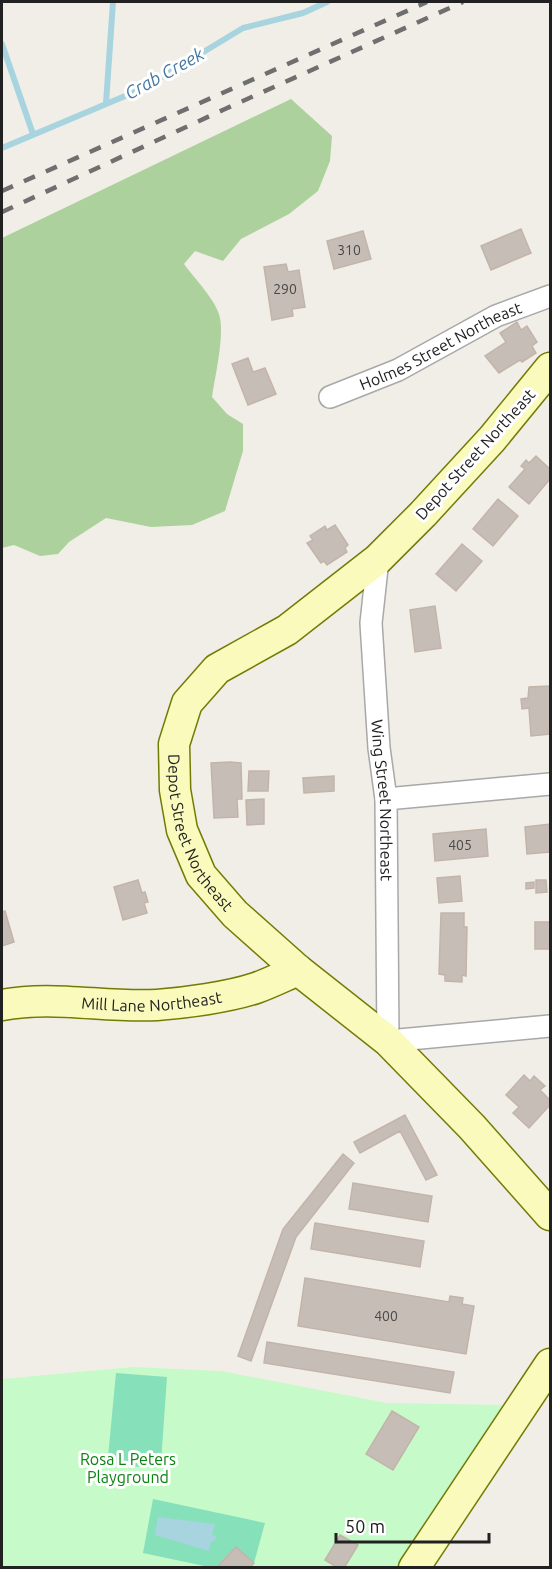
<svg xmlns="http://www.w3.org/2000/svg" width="552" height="1569" font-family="Ubuntu,sans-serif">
<rect width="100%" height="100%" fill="#f1eee8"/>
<path fill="#add19c" d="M291 99 332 136 330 161 318 191 289 214 241 239 223 261 195 251 184 264C194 278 217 301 220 318 224 339 215 376 212 397L227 414 243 424V451L225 511 192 525 151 527 106 518 69 542 58 554 40 556 14 545 2 548V238Z"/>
<path fill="#c6fac8" d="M133 1367 221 1371 387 1403 504 1405 397 1567 2 1568V1379Z"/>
<path fill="#86e0ba" d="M116 1373 167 1377 161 1462 155 1468 113 1465 108 1457Z
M153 1499 265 1523 254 1563 250 1567H209L143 1553Z"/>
<path fill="#a8d4df" d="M158 1517 215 1524 212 1535 216 1536 215 1541H211L209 1551 155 1535Z"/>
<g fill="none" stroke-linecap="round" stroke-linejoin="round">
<path stroke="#a8d4df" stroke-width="6" d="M2 44 33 134
M106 103 113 2
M2 148 144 88 243 28 303 13 327 2"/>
</g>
<path fill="#c6bdb7" stroke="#c3b4a9" stroke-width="1.5" d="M521 229 531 253 491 270 481 246Z
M363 231 371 259 334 269 327 241Z
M286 264 288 272 299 270 305 307 292 309 293 316 272 320 264 267Z
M517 322 521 330 527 326 537 342 532 346 536 353 522 362 520 360 499 373 485 356 506 342 500 333Z
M248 358 253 372 265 368 276 394 248 405 232 364Z
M536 456 550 469V479L529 504 509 487 525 469 521 466 526 460 529 463Z
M498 499 518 516 493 546 473 529Z
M335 525 348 545 345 548 347 552 327 565 324 561 321 563 307 543 313 540 310 536 325 526 327 530Z
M462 544 482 561 456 591 436 574Z
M435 606 441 648 415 652 410 610Z
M550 686V734L531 736 529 708 522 709 521 699 528 698 529 687Z
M230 762 241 763 242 799H237L238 817 214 818 211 763Z
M249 771H269L268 791H248Z
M334 776V791L304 793 303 778Z
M264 799V824L247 825 246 800Z
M550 824V852L527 854 525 827Z
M486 829 488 856 435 861 433 834Z
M460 876 462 901 439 903 437 878Z
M138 880 142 893 145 892 148 902 144 903 147 913 123 920 114 887Z
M536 880H546L547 892 536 893Z
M534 882V888L526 889V883Z
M5 911 14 942 2 946V912Z
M441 913H464V927H467L466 976 462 975V982L445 981V975L439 974Z
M535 922H550V949H535Z
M524 1075 530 1081 534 1076 545 1086 540 1090 550 1100V1105L529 1128 513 1113 519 1107 506 1095Z
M405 1115 437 1175 426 1180 400 1131 360 1153 354 1142Z
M343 1154 354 1163 296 1237 251 1361 238 1356 283 1229Z
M353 1183 432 1196 428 1222 349 1209Z
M315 1223 424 1241 420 1267 311 1249Z
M305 1278 449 1302 450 1296 463 1298 462 1304 474 1306 466 1354 298 1326Z
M267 1342 454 1372 450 1393 264 1363Z
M392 1411 419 1427 393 1470 366 1454Z
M340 1535 358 1545 344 1568H338L325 1560Z
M236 1547 254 1563 250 1568H221L219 1565Z"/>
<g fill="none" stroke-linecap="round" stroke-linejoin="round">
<g stroke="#a8a8a8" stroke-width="24">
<g id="street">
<path id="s1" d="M330 397 398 370 496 316 550 296"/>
<path id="s2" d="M378 559 371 623 379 748 386 799 388 1041 550 1026"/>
<path d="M386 799 550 784"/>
</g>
</g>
<g stroke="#727c04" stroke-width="33">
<g id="secondary">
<path id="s3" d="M550 368 492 439 423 514 378 559 287 630 217 669 187 703 174 744 175 790 182 830 201 875 235 914 298 970 388 1041 472 1127 550 1215"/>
<path id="s4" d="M2 1005C53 995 105 1008 157 1005 185 1003 229 997 256 988 270 983 284 976 298 970"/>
<path d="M414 1568 550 1364"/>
</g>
</g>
<use href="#street" stroke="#fff" stroke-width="21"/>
<use href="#secondary" stroke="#f9fabc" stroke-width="30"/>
<path stroke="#6f6f6f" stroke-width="4.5" stroke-dasharray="12 12" stroke-linecap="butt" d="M2 191 427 2
M2 212 225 109 463 2"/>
</g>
<g text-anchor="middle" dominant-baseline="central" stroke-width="6" stroke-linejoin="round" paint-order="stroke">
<g font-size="14" fill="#4a4846">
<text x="349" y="250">310</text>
<text x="285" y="289">290</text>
<text x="460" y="845">405</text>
<text x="386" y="1316">400</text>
</g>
<g font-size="16" fill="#212121" stroke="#fff">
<text stroke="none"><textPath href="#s1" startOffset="122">Holmes Street Northeast</textPath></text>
<text transform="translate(475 454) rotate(-48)">Depot Street Northeast</text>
<text stroke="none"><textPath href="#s2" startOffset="242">Wing Street Northeast</textPath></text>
<text stroke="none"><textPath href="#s3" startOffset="636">Depot Street Northeast</textPath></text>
<text stroke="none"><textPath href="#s4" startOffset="150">Mill Lane Northeast</textPath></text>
</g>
<g font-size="16" fill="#0b8311" stroke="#fff">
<text x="128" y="1459">Rosa L Peters<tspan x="128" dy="18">Playground</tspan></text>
</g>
<g font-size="18" font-style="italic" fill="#4577a3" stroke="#fff">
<text transform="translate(164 73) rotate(-29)">Crab Creek</text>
</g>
</g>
<rect width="552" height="1569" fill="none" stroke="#212121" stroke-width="6"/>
<path d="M336 1533v9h153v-9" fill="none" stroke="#212121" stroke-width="3"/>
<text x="345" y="1533" font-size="18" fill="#212121" stroke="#ffffff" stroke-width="4.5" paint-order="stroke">50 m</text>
</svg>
